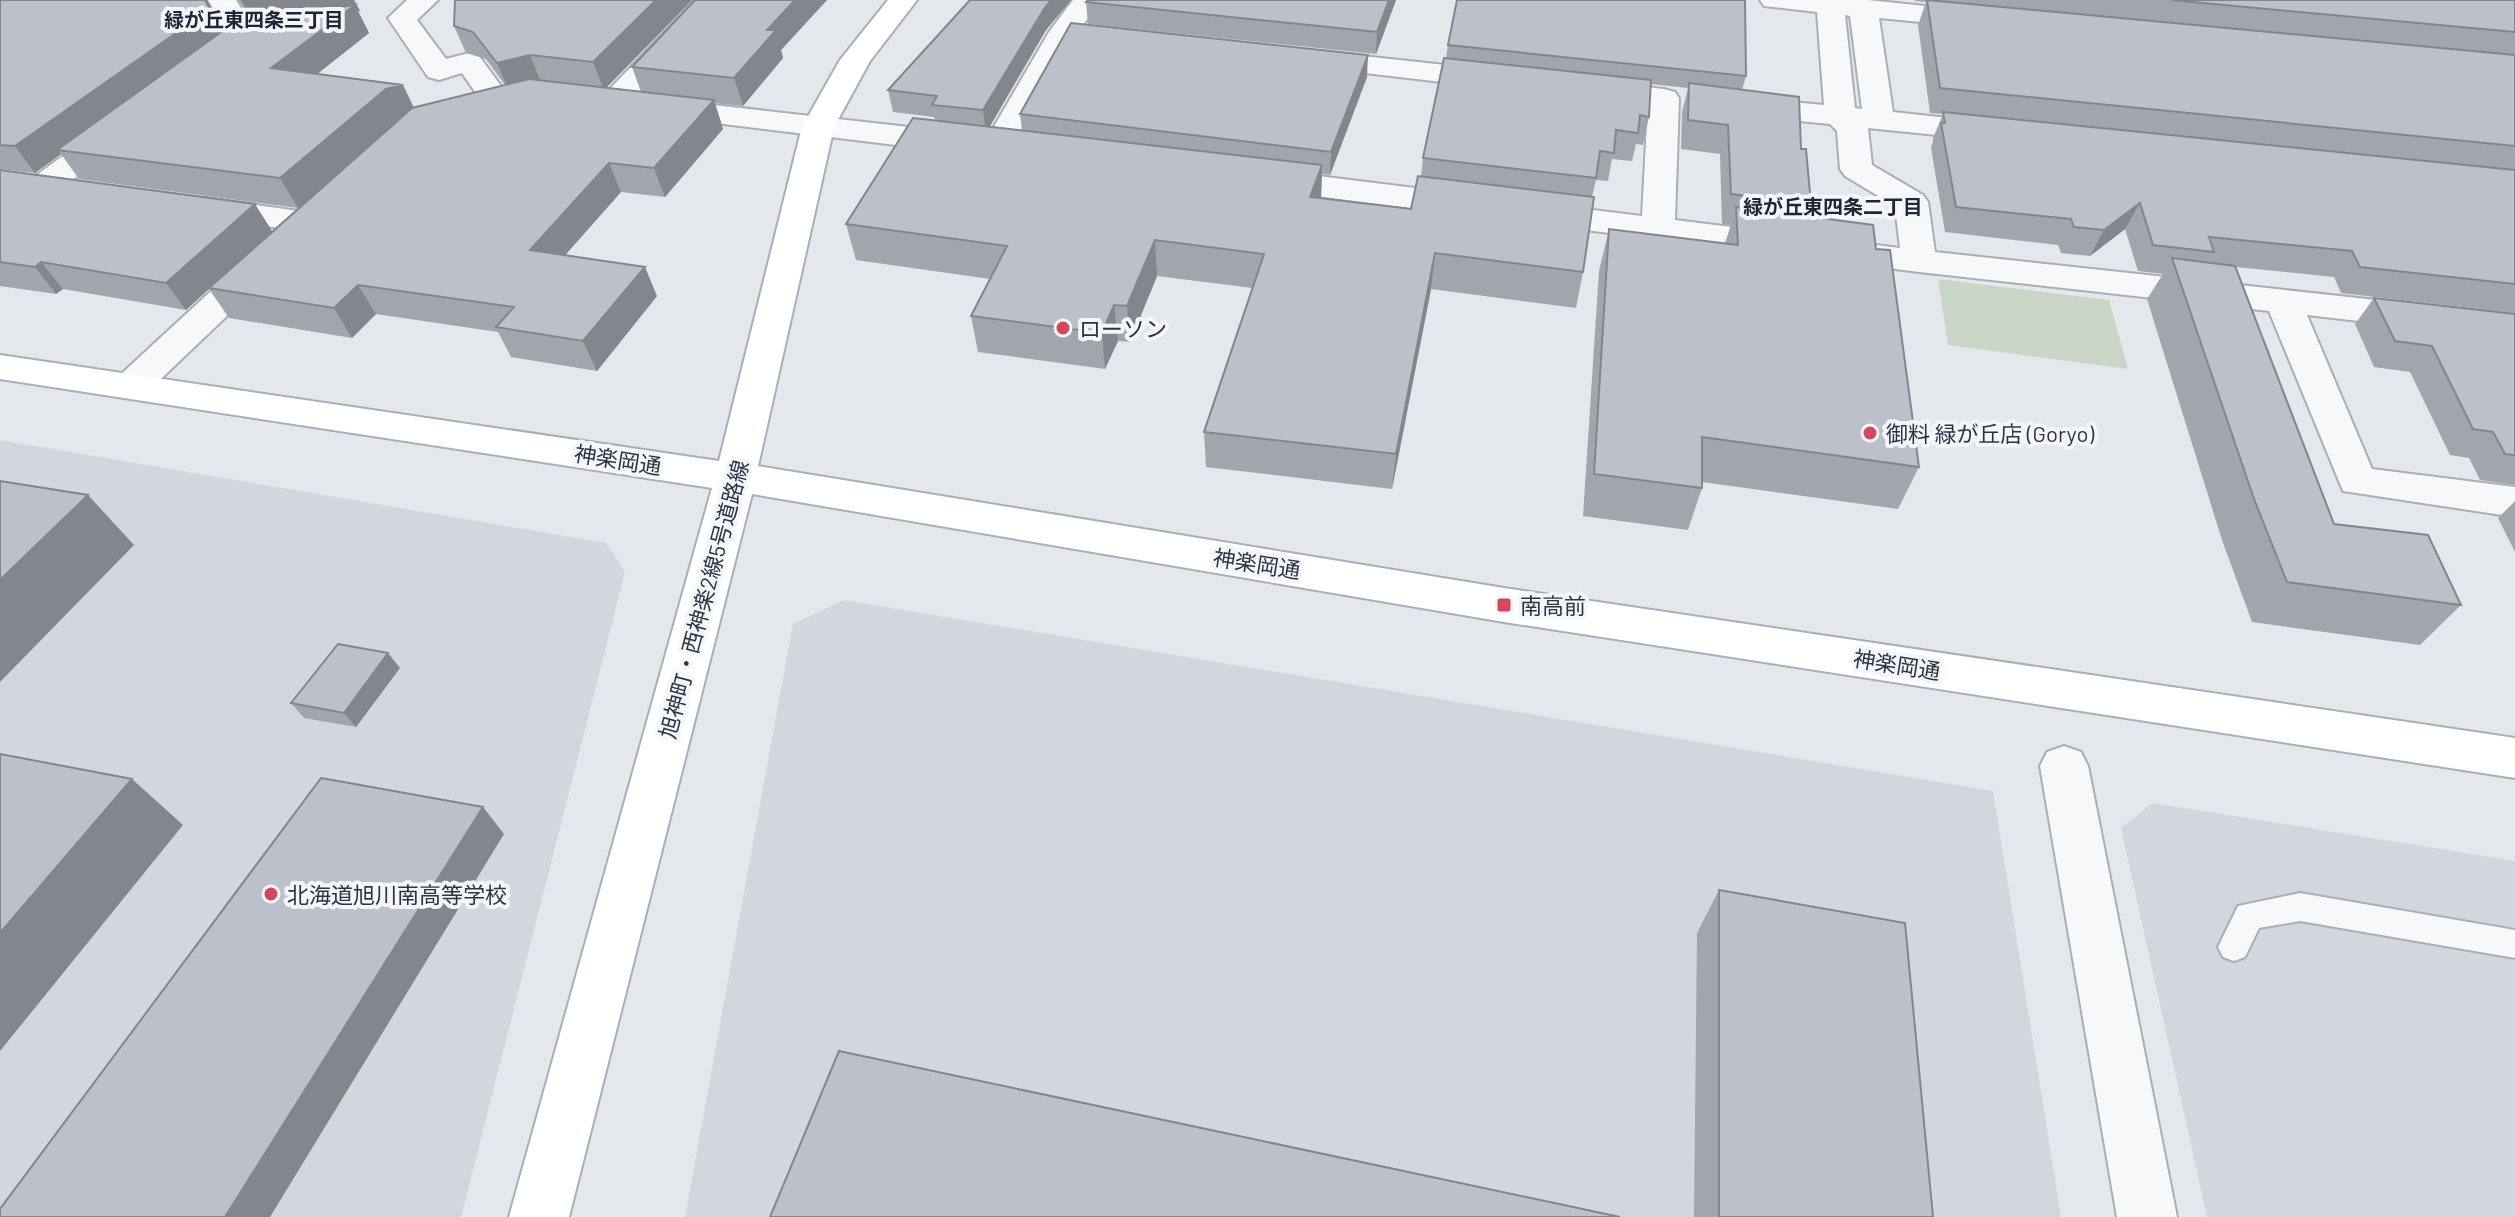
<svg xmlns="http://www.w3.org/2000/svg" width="2515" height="1217" font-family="Barlow,'Noto Sans JP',sans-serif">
<rect width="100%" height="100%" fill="#e4e7ec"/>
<path fill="#d2d6de" d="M0 440 606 543 625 572 461 1217H0Z
M844 600 1993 791 2061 1217H685L793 624Z
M2153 803 2515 861V1217H2207L2121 828Z"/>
<path fill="#c9d6c5" d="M1938 279 2109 300 2128 369 1948 345Z"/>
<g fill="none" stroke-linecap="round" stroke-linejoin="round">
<g stroke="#a9aeb7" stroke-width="4">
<path id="lane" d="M2300 893 2515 930V958L2300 921 2259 928 2245 957 2234 961 2223 957 2218 947 2238 906Z"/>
</g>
<g stroke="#a9aeb7" stroke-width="4">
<path id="street" d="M208 0H236L259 37C248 54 221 73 201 68L196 62 229 35Z
M407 0H438L417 20 446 59 469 53 479 56 515 105 511 112H489L462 73 439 80 428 77 388 18Z
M695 0H725L625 108H603L599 102 603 96Z
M1073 0H1102L1076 34 1009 154H987L982 147 1049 32Z
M1760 0H1868L1993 13 1997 19 1993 25 1983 28 1879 18 1893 112 1995 123 2006 125 2011 132 2006 139 1995 141 1868 128 1872 165 1923 195 1928 202 1935 252 2515 315V339L2307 315 2372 469 2515 487V517L2343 491 2269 311 1919 272 1261 189 1249 186 1245 179 1249 172 1261 169 1642 216 1648 105 1582 96 1578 90 1582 84 1593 81 1664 89 1675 92 1679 98 1675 220 1900 248 1895 206 1845 176 1840 169 1837 131 1830 124 1738 115 1727 113 1723 106 1727 99 1738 97 1824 105 1817 12 1764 6ZM1845 15 1850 16 1862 109 1855 108Z
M1307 50 1501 71 1512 74 1516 80 1512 86 1501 89 1297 65 1292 59 1297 53Z
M661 99 962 133 973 136 978 143 973 150 962 153 650 115 646 108 650 101Z
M117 122 128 124 133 131 128 138 54 194 42 197 30 194 26 187 30 180 106 124Z
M205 198 306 212 318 215 323 222 318 229 306 232 193 215 188 208 193 201Z
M261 253 273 256 278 264 273 272 145 394 132 398 119 394 113 385 119 376 249 256Z
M2064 746 2081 752 2088 766 2177 1217H2117L2040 766 2047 752Z"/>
</g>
<g stroke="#a9aeb7" stroke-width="4">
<path id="secondary" d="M888 0H917L870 61 834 127 758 466 1504 588 2515 738V778L1504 622 752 494 569 1217H509L712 488 0 379V355L719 461 802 127 840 60Z"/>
</g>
<use href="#lane" fill="#f7f8fa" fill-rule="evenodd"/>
<use href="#street" fill="#f7f8fa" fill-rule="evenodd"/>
<use href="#secondary" fill="#fff" fill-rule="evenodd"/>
</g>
<path fill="#a1a5ae" d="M0 0 223 30 251 18 238 0H354L360 11H358L369 33 317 74 414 107 505 85 486 59 466 53 454 26 455 0H692L606 88 641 92 632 67 695 0H827L781 50 783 58 743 106 715 103 723 129 665 197 621 192 565 255 657 296 597 371 511 357 498 332 376 314 352 338 229 318 209 289 186 310 63 289 56 294 0 286V170L272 231 397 121 298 208 79 179 61 154 35 173 0 169Z
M970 0H1071L1046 30 990 126 1022 130 1020 114 1367 77 1330 175 1322 174 1321 199 1411 209 1421 177 1423 158 1446 58 1448 45 1746 76 1742 90 1801 149 1811 204 1807 216 1876 249 1919 467 1898 509 1702 482V488L1688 530 1583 516 1599 271 1609 229 1725 243 1731 225 1722 224 1720 154 1681 149 1682 112 1688 88 1651 84 1649 117 1643 145 1636 144 1632 161 1612 159 1608 181 1596 180 1592 197 1583 272 1576 308 1431 289 1392 489 1206 467 1204 432 1253 288 1157 276 1130 342 1118 341 1105 369 978 352 971 316 990 279 856 260 846 224 935 120 934 117 893 112 888 90Z
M1088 0H1396L1376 54 1088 24 1086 2Z
M1915 0H2515V313L2341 293 2334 277 2236 267 2334 524 2461 605 2420 645 2252 622 2222 540 2147 299 2163 274 2138 271 2125 229 2090 256 2061 253 2058 245 1945 232 1931 148 1933 141V138L1943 114 1930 113 1918 25 1926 2 1915 1Z
M2374 298 2515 314V485L2480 480 2469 458 2450 455 2410 372 2374 367 2355 324Z
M2515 501V552L2498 518Z
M400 668 356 727 304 718 291 703Z
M1719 890 1933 1217H1694L1697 933Z"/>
<path fill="#83868d" d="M205 0H207L225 34 57 150 61 154 35 173 15 146Z
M241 0H354L360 11H358L369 33 288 97 271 68 255 24Z
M656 0H692L604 90 593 62Z
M795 0H827L781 50 783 58 743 106 734 78 767 30Z
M1051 0H1071L1046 30 986 133 983 110 1044 9Z
M1389 0H1396L1376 54 1377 32Z
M530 55 541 83 509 91 497 63Z
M1368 55 1367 77 1330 175 1331 152Z
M403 85 417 114 401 118 298 208 280 178 386 89Z
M714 100 723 129 665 197 654 168Z
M609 163 621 192 544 279 530 250Z
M1322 165 1321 200 1310 197Z
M2140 203 2125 229 2090 256 2104 230Z
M255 204 272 231 186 310 166 283Z
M1155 240 1157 276 1130 342 1127 306Z
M1435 253 1431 289 1392 489 1396 454Z
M41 262 63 289 56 294 35 267Z
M645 267 657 296 597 371 583 341Z
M358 285 376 314 352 338 334 308Z
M1114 305 1118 341 1105 369 1102 333Z
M88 495 134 545 0 682V580Z
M388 653 400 668 356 727 344 713Z
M132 779 183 825 0 1051V933Z
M483 807 504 834 270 1217H225Z"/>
<path fill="#bbc0ca" stroke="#83868d" stroke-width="2" d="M0 0H205L210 9 15 146 0 145Z
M455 0H656L593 62 530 55 497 63 473 32 454 26Z
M695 0H795L767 30H776L734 78 632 67Z
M970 0H1051L1044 9 983 110 932 105 937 96 888 90Z
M1088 0H1389L1377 32 1086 2Z
M1457 0H1745L1746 76 1448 45Z
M1927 0 2515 55V146L1940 88Z
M2171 0H2515V32Z
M355 5 271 68 403 85 386 89 280 178 57 150 238 20Z
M1071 23 1368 55 1331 152 1020 114Z
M1444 58 1651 80 1649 117 1640 115 1638 133 1616 130 1614 153 1600 151 1596 178 1423 158Z
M529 79 714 100 654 168 609 163 530 250 645 267 583 341 496 327 514 307 358 285 334 308 209 288 412 108Z
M1689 83 1799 97 1801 149H1806L1811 204 1731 194 1728 125 1688 120Z
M1943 112 2515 170V284L2360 267 2352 251 2209 237 2214 252 2153 245 2140 203 2104 230 2074 227 2071 219 1956 207 1941 123H1945Z
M913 118 1322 165 1310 197 1411 209 1418 176 1594 197 1583 272 1435 253 1396 454 1204 432 1264 254 1155 240 1127 306 1114 305 1102 333 971 316 1007 246 846 224Z
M0 170 255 204 166 283 41 262 35 267 0 262Z
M1736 207 1873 225 1876 249 1890 250 1919 467 1702 437V488L1594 474 1609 229 1738 245Z
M2172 258 2235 266 2334 524 2428 535 2461 605 2287 582 2254 499Z
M2374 298 2515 314V455L2505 454 2493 432 2473 429 2432 346 2395 341Z
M0 481 88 495 0 580Z
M338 644 388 653 344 713 291 703Z
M0 754 132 779 0 933Z
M321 778 483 807 225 1217H0V1209Z
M1719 890 1905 923 1933 1217H1719Z
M839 1051 1620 1217H770Z"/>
<g fill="#d1495b" stroke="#f4f6f9" stroke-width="3">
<circle cx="1063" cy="328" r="8"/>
<circle cx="1870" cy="433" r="8"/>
<rect x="1496" y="597" width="16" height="16" rx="4"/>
<circle cx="271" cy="894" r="8"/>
</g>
<g text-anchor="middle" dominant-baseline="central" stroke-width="8" stroke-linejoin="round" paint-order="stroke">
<g font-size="20" font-weight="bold" fill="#1d2536" stroke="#f4f6f9">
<text x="254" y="19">緑が丘東四条三丁目</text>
<text x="1833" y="206">緑が丘東四条二丁目</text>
</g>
<g font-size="22" fill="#2b3445" stroke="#f4f6f9" text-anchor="start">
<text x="1079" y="328">ローソン</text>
<text x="1886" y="433">御料 緑が丘店 (Goryo)</text>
<text x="1520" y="605">南高前</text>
<text x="287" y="894">北海道旭川南高等学校</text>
</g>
<g font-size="22" fill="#2b3445" stroke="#f4f6f9">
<text transform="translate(618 459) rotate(9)">神楽岡通</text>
<text transform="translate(1257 563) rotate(9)">神楽岡通</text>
<text transform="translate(703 599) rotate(-75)">旭神町・西神楽2線5号道路線</text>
<text transform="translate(1897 664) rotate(9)">神楽岡通</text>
</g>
</g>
</svg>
